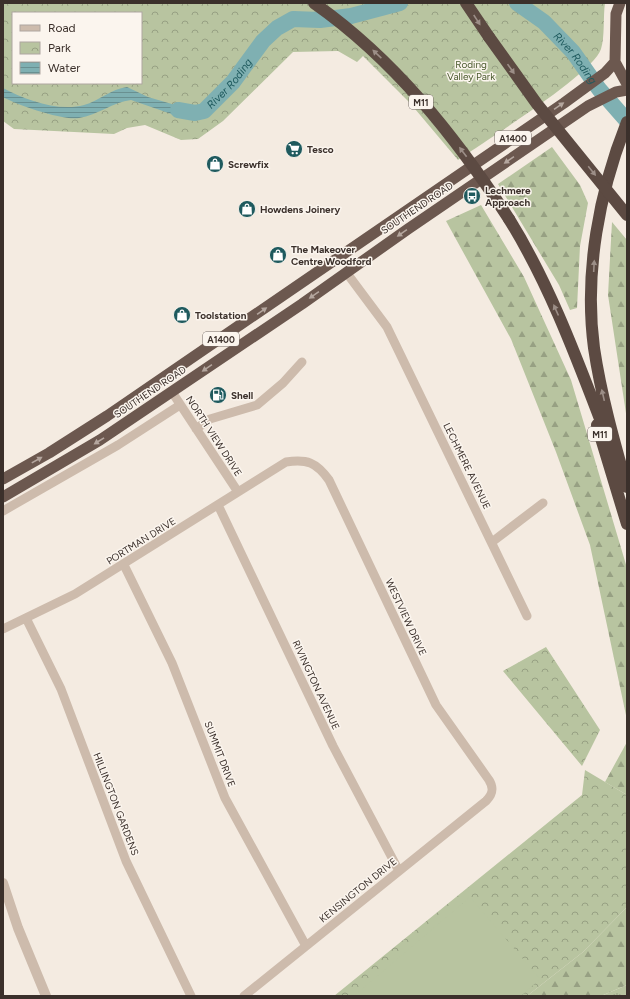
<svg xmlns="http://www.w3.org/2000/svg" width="630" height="999" font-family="Figtree,sans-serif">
<defs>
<pattern id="grass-tufts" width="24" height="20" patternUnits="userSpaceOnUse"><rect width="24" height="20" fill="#b8c4a0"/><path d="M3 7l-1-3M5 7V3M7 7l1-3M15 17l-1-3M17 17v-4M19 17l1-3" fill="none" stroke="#97a083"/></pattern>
<pattern id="forest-firs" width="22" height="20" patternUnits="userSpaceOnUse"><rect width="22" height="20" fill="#b8c4a0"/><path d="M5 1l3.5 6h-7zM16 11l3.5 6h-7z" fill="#97a083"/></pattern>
<pattern id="park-crowns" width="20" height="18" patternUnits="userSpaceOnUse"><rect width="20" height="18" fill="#b8c4a0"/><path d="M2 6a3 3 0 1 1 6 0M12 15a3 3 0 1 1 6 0" fill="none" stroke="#97a083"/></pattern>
<pattern id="water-rules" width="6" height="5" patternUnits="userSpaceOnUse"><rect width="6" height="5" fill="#7fb0b2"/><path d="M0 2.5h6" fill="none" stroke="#699091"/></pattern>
</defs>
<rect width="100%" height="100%" fill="#f4ebe1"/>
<path fill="url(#grass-tufts)" d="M627 985V996H601Z"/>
<path fill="url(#forest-firs)" d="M552 147 580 185 588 203 580 246 577 308 570 310 559 285 498 184Z
M481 205 524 277 571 380 627 568V720L590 545 556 452 511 339 446 221Z
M612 222 627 240V420L608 295Z
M627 742V795L605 782Z
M627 907V985L601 996H527L583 952Z"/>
<path fill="url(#park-crowns)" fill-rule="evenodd" d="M3 3H605C603 16 605 37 601 49 593 74 485 141 458 160L410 103 363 56 357 62 338 51 293 52 223 121 198 139 181 140 145 125 127 128 114 134 14 129 3 121ZM13 13H141V83H13Z
M546 647 600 730 582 766 503 671Z
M585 770 627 795V907L583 952 527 996H334L582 795Z"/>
<path fill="#b8c4a0" d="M470 897 540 979 521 996H354Z"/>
<path fill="url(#water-rules)" d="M127 87 148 97 182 107 195 108 205 117 183 118 131 100C113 102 98 115 79 118 64 121 17 105 3 97V88C25 100 59 112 84 105 99 101 111 89 127 87Z"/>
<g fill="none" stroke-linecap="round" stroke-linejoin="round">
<g stroke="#7fb0b2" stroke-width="16">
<path id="s1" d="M517 3 544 22 573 52 599 89 627 121"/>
<path id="s2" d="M178 110 195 113 204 111 233 82 263 41 277 28 293 19 320 20 351 16 400 3"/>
</g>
<path stroke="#cdbbac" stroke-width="9" d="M346 272 387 327 527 616
M172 392 238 492
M196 429 210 419 257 405 283 383 302 362
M218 505 333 746 399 871
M3 511 118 445 180 405
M492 542 543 503
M124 565 172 663 225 798 306 946
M26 618 61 689 126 861 191 996
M3 629 75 594 286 462C307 459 316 462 329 480L436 705 489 780C494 788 493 794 486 801L244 996"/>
<path stroke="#cdbbac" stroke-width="10" d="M3 883 18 928 46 996"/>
<path stroke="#6c584f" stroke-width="11" d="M620 3 616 14 615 62 627 84
M3 479 49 453 107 416 564 103 605 73 615 62
M3 497 100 440 302 304 408 229 588 106 616 92 627 90"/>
<path stroke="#5c4a42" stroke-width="12" d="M466 3 489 37
M627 122C599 192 584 273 594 348 601 395 614 441 627 487
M509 219C550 285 577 359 605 432
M597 425 627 524"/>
<path stroke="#5c4a42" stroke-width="12" d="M314 3C394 59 456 137 509 219
M489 37 537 104 627 215"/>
</g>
<defs><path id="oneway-solid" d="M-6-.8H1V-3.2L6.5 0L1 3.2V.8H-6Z"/></defs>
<g fill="#9c8e87">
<use href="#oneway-solid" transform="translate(477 20) rotate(57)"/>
<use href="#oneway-solid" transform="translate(377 54) rotate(-137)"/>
<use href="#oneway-solid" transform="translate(511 69) rotate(55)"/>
<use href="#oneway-solid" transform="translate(463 152) rotate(-127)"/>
<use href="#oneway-solid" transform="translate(592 171) rotate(51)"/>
<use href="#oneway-solid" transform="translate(594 266) rotate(-87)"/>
<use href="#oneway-solid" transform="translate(556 310) rotate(-114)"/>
<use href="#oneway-solid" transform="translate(603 395) rotate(-103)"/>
</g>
<g fill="#b4a69e">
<use href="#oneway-solid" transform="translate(559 106) rotate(-34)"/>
<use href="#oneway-solid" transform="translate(509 160) rotate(146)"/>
<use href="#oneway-solid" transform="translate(402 233) rotate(145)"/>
<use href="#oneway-solid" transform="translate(314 295) rotate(145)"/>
<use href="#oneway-solid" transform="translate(262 311) rotate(-35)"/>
<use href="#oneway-solid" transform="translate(207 368) rotate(146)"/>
<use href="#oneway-solid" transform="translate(99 441) rotate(148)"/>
<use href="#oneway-solid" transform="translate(37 460) rotate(-29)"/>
</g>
<defs>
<g id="supermarket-disc" transform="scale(0.9)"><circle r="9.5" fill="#1f5a5e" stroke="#fbf5ee"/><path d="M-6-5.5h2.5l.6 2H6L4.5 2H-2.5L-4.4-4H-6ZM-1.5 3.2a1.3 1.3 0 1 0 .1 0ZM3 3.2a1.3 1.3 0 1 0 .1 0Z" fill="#fff"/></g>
<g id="shop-disc" transform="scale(0.9)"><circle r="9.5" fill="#1f5a5e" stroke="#fbf5ee"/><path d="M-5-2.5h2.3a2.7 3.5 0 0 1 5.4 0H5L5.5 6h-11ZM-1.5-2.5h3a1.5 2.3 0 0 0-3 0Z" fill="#fff"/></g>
<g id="bus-disc" transform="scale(0.9)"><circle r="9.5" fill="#1f5a5e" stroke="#fbf5ee"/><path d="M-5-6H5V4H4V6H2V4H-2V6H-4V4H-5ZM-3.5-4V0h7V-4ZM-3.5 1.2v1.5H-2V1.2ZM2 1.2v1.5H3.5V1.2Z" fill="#fff"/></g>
<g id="fuel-disc" transform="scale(0.9)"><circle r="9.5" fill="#1f5a5e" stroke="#fbf5ee"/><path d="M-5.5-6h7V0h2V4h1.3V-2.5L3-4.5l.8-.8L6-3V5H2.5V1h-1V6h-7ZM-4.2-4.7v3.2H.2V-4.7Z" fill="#fff"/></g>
</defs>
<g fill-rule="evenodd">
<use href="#supermarket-disc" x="294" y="149"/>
<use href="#shop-disc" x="215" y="164"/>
<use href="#bus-disc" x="472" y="196"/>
<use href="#shop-disc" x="247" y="209"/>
<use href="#shop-disc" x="278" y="255"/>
<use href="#shop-disc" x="182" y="315"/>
<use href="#fuel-disc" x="218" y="395"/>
</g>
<g text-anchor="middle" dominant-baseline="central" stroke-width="3" stroke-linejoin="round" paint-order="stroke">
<g fill="#fbf5ee" stroke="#756b66" stroke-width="1">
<rect x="409" y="95" width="24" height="14" rx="3"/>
<rect x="495" y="131" width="36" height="14" rx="3"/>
<rect x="203" y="332" width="36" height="14" rx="3"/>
<rect x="588" y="427" width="24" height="14" rx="3"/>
</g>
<g font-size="9" font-weight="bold" fill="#3b302b">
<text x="421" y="102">M11</text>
<text x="513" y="138">A1400</text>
<text x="221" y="339">A1400</text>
<text x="600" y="434">M11</text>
</g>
<g font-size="10" fill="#4a5a2e" stroke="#fbf5ee">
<text x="471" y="64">Roding<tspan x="471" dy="12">Valley Park</tspan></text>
</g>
<g font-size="10" font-weight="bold" fill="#3b302b" stroke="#fbf5ee" text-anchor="start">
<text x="307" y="149">Tesco</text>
<text x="228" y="164">Screwfix</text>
<text x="485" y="190">Lechmere<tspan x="485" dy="12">Approach</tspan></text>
<text x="260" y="209">Howdens Joinery</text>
<text x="291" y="249">The Makeover<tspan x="291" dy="12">Centre Woodford</tspan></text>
<text x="195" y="315">Toolstation</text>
<text x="231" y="395">Shell</text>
</g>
<g font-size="10" fill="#3b302b" stroke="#fbf5ee">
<text transform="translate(417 208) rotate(-34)">SOUTHEND ROAD</text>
<text transform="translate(150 392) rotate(-34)">SOUTHEND ROAD</text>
<text transform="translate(214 436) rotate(57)">NORTH VIEW DRIVE</text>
<text transform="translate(467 466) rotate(64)">LECHMERE AVENUE</text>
<text transform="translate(141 541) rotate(-32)">PORTMAN DRIVE</text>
<text transform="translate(406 617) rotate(65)">WESTVIEW DRIVE</text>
<text transform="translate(316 685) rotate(65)">RIVINGTON AVENUE</text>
<text transform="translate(220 754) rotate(69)">SUMMIT DRIVE</text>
<text transform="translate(116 804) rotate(69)">HILLINGTON GARDENS</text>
<text transform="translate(358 890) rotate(-39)">KENSINGTON DRIVE</text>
</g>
<g font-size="11" font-style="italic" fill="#1f5a5e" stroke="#fbf5ee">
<text stroke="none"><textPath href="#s1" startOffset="81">River Roding</textPath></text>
<text stroke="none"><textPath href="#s2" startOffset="64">River Roding</textPath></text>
</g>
</g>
<rect width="630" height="999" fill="none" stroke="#3b302b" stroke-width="8"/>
<rect x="12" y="12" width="130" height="72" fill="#fbf5ee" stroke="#aea6a0"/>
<rect x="20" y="25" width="20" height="6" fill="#cdbbac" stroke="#aea6a0"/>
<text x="48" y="32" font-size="12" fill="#3b302b">Road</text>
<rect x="20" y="42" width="20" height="12" fill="url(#park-crowns)" stroke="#aea6a0"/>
<text x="48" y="52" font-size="12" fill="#3b302b">Park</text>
<rect x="20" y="62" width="20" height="12" fill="url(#water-rules)" stroke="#aea6a0"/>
<text x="48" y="72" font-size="12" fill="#3b302b">Water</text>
</svg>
